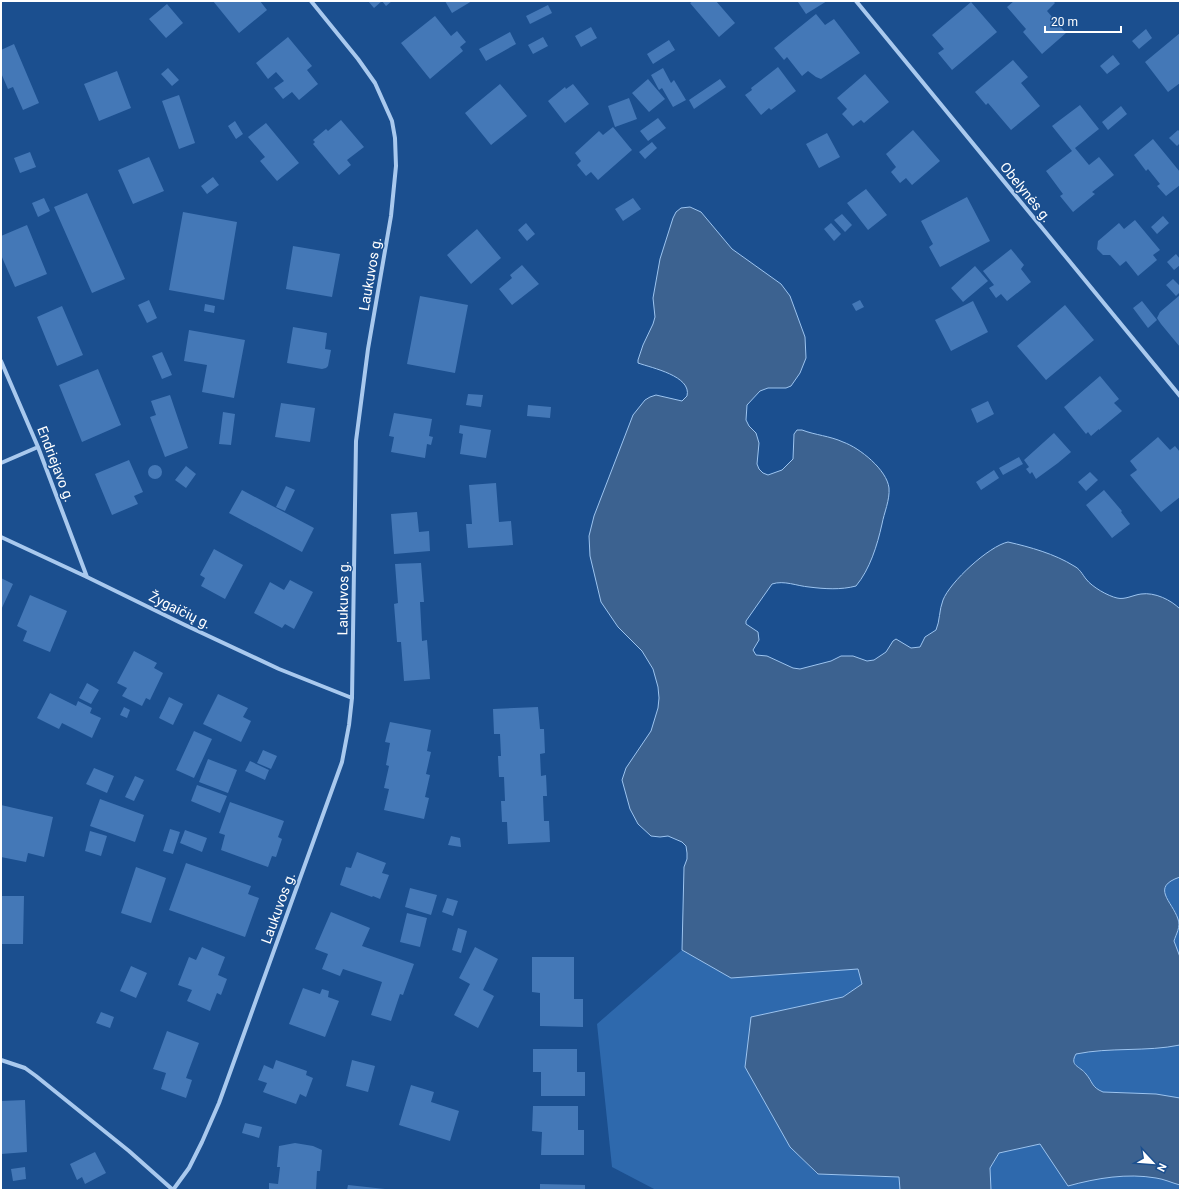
<svg xmlns="http://www.w3.org/2000/svg" width="1181" height="1191" font-family="Roboto,sans-serif">
<rect width="100%" height="100%" fill="#1b4f8f"/>
<path fill="#2e69ad" d="M1180 877V957L1174 941C1176 935 1180 926 1178 919 1173 901 1149 887 1180 877Z
M682 950 731 978 858 969 862 984 843 997 751 1017 770 1110 790 1146 817 1174 900 1177V1190H656L612 1167 597 1024Z
M1180 1045V1098L1156 1094 1103 1092C1091 1087 1093 1082 1086 1074 1080 1066 1069 1066 1076 1054 1110 1047 1146 1052 1180 1045Z
M1041 1144 1068 1186C1097 1178 1127 1173 1156 1178 1164 1179 1172 1183 1180 1185V1190H991L990 1168 999 1153Z"/>
<path fill="#3c6290" stroke="#9cc4f0" d="M690 207 701 212 732 249 781 284 790 296 805 337 806 358 800 373 791 386 786 388H768L760 391 747 405 746 420 749 426 756 433 759 443 757 464 759 469 763 473 768 475 782 470 793 459 794 434 797 430H802C815 435 830 436 843 442 860 448 887 470 889 488 890 500 884 513 882 524 877 546 870 569 856 586 841 590 825 589 809 587 797 586 784 580 772 584L746 621V624L758 632 759 640 753 650 756 655 767 656 793 668 800 669 831 661 841 656H853L867 661 874 660 886 652 893 641 896 639 911 648 920 647 925 637 936 630C940 621 939 610 943 600 950 582 989 546 1008 542 1030 547 1055 554 1074 566 1080 569 1082 574 1086 579 1092 587 1108 596 1117 598 1125 600 1133 595 1141 594 1155 592 1171 600 1180 609V877C1150 887 1172 901 1178 919 1181 927 1176 934 1174 941L1180 957V1045C1146 1052 1110 1047 1076 1054 1069 1066 1080 1066 1086 1074 1093 1082 1091 1087 1103 1092L1156 1094 1180 1098V1185C1172 1183 1164 1179 1156 1178 1127 1173 1097 1178 1068 1186L1040 1144 999 1153 990 1168 991 1190H900L899 1177 818 1174 790 1147 745 1067 751 1017 843 997 862 984 858 969 731 978 682 950 684 867 687 859V853L686 846 682 842 668 836 660 837 651 836 638 824 630 809 622 780 626 768 651 731 658 708 659 698 658 687 653 669 642 651 618 627 601 602 590 556 589 536 594 516 633 415 645 400 650 397 656 395 682 401 687 396C692 376 652 368 638 363V360L643 345 653 324 655 317 653 298 660 259 673 218 676 212 681 208Z"/>
<path fill="#4478b7" d="M213 1H260L267 10 239 33Z
M368 1H392L386 6 382 1 374 8Z
M445 1H472L452 13Z
M693 1H716L735 23 719 37 690 3Z
M800 1H827L806 14 798 2Z
M1014 1H1053L1055 3 1047 11 1066 33 1042 54 1023 32 1026 29 1007 7Z
M971 2 997 32 952 70 938 53 944 49 932 35Z
M167 4 183 23 166 38 149 19Z
M548 5 552 13 530 24 526 16Z
M816 14 825 25 834 19 860 53 821 79 816 77 808 71 802 76 787 57 784 60 774 48Z
M435 16 451 36 457 31 466 42 460 47 463 51 430 79 401 43Z
M591 27 597 38 581 47 575 36Z
M1146 29 1152 38 1139 49 1132 41Z
M510 32 516 44 486 61 479 49Z
M1180 33V83L1168 92 1145 62Z
M288 37 312 66 307 70 318 84 299 100 292 92 283 99 274 88 284 81 276 72 268 79 256 63Z
M543 37 548 46 533 54 528 45Z
M669 40 675 50 653 64 647 54Z
M14 44 39 103 23 110 13 87 8 89 1 73V50Z
M1113 55 1120 64 1107 74 1100 66Z
M1013 60 1028 77 1021 83 1040 106 1011 130 988 103 986 105 975 92Z
M778 67 796 91 771 110 769 108 761 115 745 95 752 90 751 88Z
M168 68 179 80 172 86 161 74Z
M663 68 671 83 674 80 686 100 673 107 662 88 659 90 651 75Z
M117 71 131 108 99 121 84 84Z
M865 74 889 102 864 123 861 120 853 126 842 114 847 109 837 98Z
M648 79 665 99 649 112 632 93Z
M720 79 726 87 694 109 689 100Z
M500 84 527 116 491 145 465 113Z
M573 84 589 104 565 123 548 101 565 87 566 89Z
M179 95 195 143 179 149 162 101Z
M629 98 637 119 615 127 608 106Z
M1080 105 1099 129 1075 148 1089 165 1099 157 1114 175 1092 192 1095 194 1073 212 1060 196 1063 194 1046 171 1072 151 1052 126Z
M1121 106 1127 114 1108 130 1102 122Z
M658 118 666 128 648 141 640 131Z
M341 120 364 147 347 160 351 165 339 175 313 144 315 142 313 140 326 129 328 131Z
M235 121 243 134 236 139 228 126Z
M266 123 299 163 277 181 260 161 265 157 248 137Z
M613 127 632 150 598 180 591 172 586 176 577 165 581 161 575 153 599 131 603 135Z
M913 130 940 161 912 185 906 178 900 183 891 172 896 167 886 154Z
M1178 130 1180 132V143L1177 146 1169 138Z
M827 133 840 157 819 168 806 144Z
M1153 139 1180 172V185L1166 196 1157 186 1160 184 1148 169 1146 171 1134 155Z
M652 142 657 148 645 159 639 152Z
M30 152 36 167 20 173 14 158Z
M149 157 164 191 133 204 118 170Z
M213 177 219 185 207 194 201 186Z
M866 189 887 215 868 230 847 203Z
M87 193 125 279 92 293 54 207Z
M967 197 990 241 940 267 929 247 933 244 921 221Z
M44 198 50 211 38 217 32 203Z
M633 198 641 209 623 221 615 209Z
M183 212 237 222 224 300 169 290Z
M842 214 852 225 845 232 834 220Z
M1163 216 1169 223 1157 234 1151 227Z
M1135 220 1160 250 1153 255 1157 260 1138 276 1126 261 1120 266 1110 255H1103L1097 249 1098 241 1119 223 1124 229Z
M526 223 535 234 527 241 518 230Z
M831 223 841 234 834 241 824 229Z
M27 225 47 274 15 287 1 255V236Z
M477 229 501 258 471 284 447 255Z
M293 246 340 254 332 297 286 289Z
M1011 249 1024 265 1021 269 1031 282 1007 301 1001 294 996 298 989 288 994 285 983 271Z
M1176 254 1180 259V265L1174 270 1167 262Z
M522 265 539 284 512 305 499 289 512 278 510 275Z
M975 266 988 281 963 302 951 288Z
M1173 279 1180 286V292L1176 296 1166 285Z
M1180 295V347L1161 324 1157 318 1160 312Z
M420 296 468 305 455 373 407 364Z
M149 300 157 318 147 323 138 305Z
M860 300 864 307 856 311 852 304Z
M973 301 988 332 951 351 935 320Z
M1142 301 1157 320 1148 328 1133 308Z
M205 304 215 306 214 313 204 311Z
M1065 305 1094 340 1046 380 1017 346Z
M62 306 83 355 57 366 37 317Z
M293 327 327 333 325 349 331 350 328 366 326 368 322 369 287 363Z
M189 330 245 340 234 398 202 392 207 365 184 361Z
M162 352 172 375 162 379 152 356Z
M98 369 121 425 82 442 59 385Z
M1100 376 1119 399 1114 403 1122 411 1099 430V429L1091 436 1088 432 1086 434 1064 407Z
M468 394 483 395 481 407 466 405Z
M170 395 188 448 165 457 150 417 156 415 151 401Z
M988 401 994 414 977 423 971 409Z
M281 403 315 408 310 442 275 437Z
M528 405 551 407 550 418 527 416Z
M223 412 235 414 231 445 219 444Z
M394 413 432 419 429 436 433 437 431 445 427 444 425 458 391 452 394 437 389 436Z
M460 425 491 430 486 458 460 454 463 434 459 433Z
M1054 433 1071 452 1058 463 1036 479 1032 472 1030 474 1026 469 1029 467 1024 460Z
M1158 437 1170 450 1175 446 1180 452V497L1161 512 1130 475 1137 470 1130 461Z
M1019 457 1023 464 1003 475 999 468Z
M129 460 143 492 134 496 138 504 112 515 95 474Z
M148 472a7 7 0 1 1 14 0a7 7 0 1 1-14 0Z
M186 466 196 474 186 488 175 480Z
M994 470 999 478 981 490 976 482Z
M1090 472 1098 480 1086 491 1078 482Z
M496 483 499 522 511 521 513 545 468 548 466 524H472L469 485Z
M286 486 295 490 285 511 276 507Z
M242 490 314 528 302 552 229 513Z
M1104 490 1122 511 1121 512 1130 524 1112 538 1086 505Z
M417 512 419 532 429 531 430 551 394 554 391 514Z
M214 549 243 565 225 599 201 586 205 578 200 575Z
M421 563 424 602H420L422 641 427 640 430 679 404 681 401 642H397L394 604 398 603 395 564Z
M1 578 13 584 1 610Z
M290 580 313 592 294 629 285 624 282 628 254 613 270 582 284 590Z
M30 595 67 611 50 652 23 641 27 631 17 626Z
M134 651 157 663 154 668 163 673 150 700 146 698 142 706 122 696 127 688 117 683Z
M87 683 99 690 91 704 79 698Z
M50 693 76 706 78 701 92 708 90 713 101 718 92 738 62 723 59 729 37 718Z
M218 694 248 708 243 717 251 721 241 742 203 724Z
M169 697 183 704 173 725 159 718Z
M124 707 130 710 127 718 120 715Z
M538 707 540 729H544L545 753 540 754 541 776 546 775 547 796H543L544 821H549L550 842 508 844 507 822H502L501 801H505L504 777H499L498 756H501L500 734H494L493 709Z
M390 722 431 730 427 751 431 752 426 774 430 775 425 797 429 798 424 819 384 810 389 789 384 788 389 766 386 765 390 743 385 742Z
M194 731 212 739 194 778 176 770Z
M263 750 277 756 271 769 257 763Z
M208 759 237 770 228 793 199 782Z
M250 761 269 770 265 780 245 771Z
M94 768 114 776 107 793 86 784Z
M135 776 144 780 134 801 125 797Z
M197 785 227 796 220 813 191 801Z
M100 799 144 815 135 842 90 826Z
M230 802 284 821 278 837 282 839 276 857 272 856 268 867 221 850 225 835 219 833Z
M1 805 53 817 44 857 28 853 26 862 1 857Z
M170 829 180 832 173 854 163 851Z
M185 830 207 838 202 852 180 843Z
M90 831 107 836 101 856 85 851Z
M451 836 460 838 461 847 448 845Z
M357 852 386 863 382 873 389 875 380 899 373 896 372 897 340 885 346 867 351 868Z
M186 863 251 886 248 894 259 898 245 937 169 910Z
M136 867 166 878 151 923 121 913Z
M410 888 437 895 431 915 405 907Z
M1 896H24L23 944H1Z
M447 898 458 901 453 916 442 912Z
M331 912 370 928 362 946 414 964 403 995 400 994 391 1021 371 1015 382 982 343 969 340 976 322 969 328 954 315 949Z
M407 913 427 918 420 947 400 942Z
M458 928 467 931 461 953 452 950Z
M202 947 225 957 218 975 227 979 221 995 217 993 210 1011 187 1001 192 990 178 985 189 957 196 960Z
M475 947 498 959 483 990 494 996 478 1028 454 1015 470 984 459 978Z
M532 957H574V999H583V1027L540 1026V993L532 992Z
M131 966 147 973 136 998 120 991Z
M303 988 320 994 322 989 329 991 328 997 339 1001 325 1037 289 1024Z
M101 1012 114 1017 110 1028 96 1023Z
M167 1031 199 1043 186 1078 192 1080 186 1098 161 1089 166 1073 153 1069Z
M533 1049H577V1072H585V1096H541V1072H533Z
M276 1060 307 1071 306 1075 313 1078 306 1097 300 1094 296 1104 263 1092 267 1083 258 1080 264 1065 273 1069Z
M352 1060 375 1066 368 1092 346 1086Z
M411 1085 434 1092 431 1102 459 1111 450 1141 399 1125Z
M25 1100 27 1152 1 1154V1101Z
M533 1106H578V1130H584V1155H541L542 1132 532 1131Z
M245 1123 262 1127 259 1138 242 1133Z
M295 1143 313 1146 322 1150 320 1171H317L316 1190H269V1183L278 1184 280 1167H277L279 1146Z
M95 1152 106 1173 85 1184 82 1177 77 1180 70 1164Z
M25 1167 26 1179 13 1181 11 1169Z
M540 1184 585 1185V1190H540Z
M348 1185 385 1189V1190H347Z"/>
<g fill="none" stroke-linecap="round" stroke-linejoin="round">
<path stroke="#a9c9ee" stroke-width="4" d="M856 1 1180 396
M1 361 38 447 87 577
M1 463 38 447
M1 537 87 577 185 625 279 669 352 698
M1 1060 25 1068 36 1076 129 1151 173 1190
M173 1190 189 1168 202 1142 219 1103 342 762 349 725 352 698 356 441 368 349 391 216 396 166 395 138 392 121 375 83 358 59 311 1"/>
</g>
<g text-anchor="middle" dominant-baseline="central" stroke-width="3" stroke-linejoin="round" paint-order="stroke">
<g font-size="14" fill="#fff" stroke="#1b4f8f">
<text transform="translate(1026 192) rotate(51)">Obelynės g.</text>
<text transform="translate(370 274) rotate(-80)">Laukuvos g.</text>
<text transform="translate(56 464) rotate(69)">Endriejavo g.</text>
<text transform="translate(343 598) rotate(-89)">Laukuvos g.</text>
<text transform="translate(180 610) rotate(26)">Žygaičių g.</text>
<text transform="translate(278 908) rotate(-70)">Laukuvos g.</text>
</g>
</g>
<rect width="1181" height="1191" fill="none" stroke="#ffffff" stroke-width="4"/>
<g transform="translate(1153 1163) rotate(116)" stroke="#1b4f8f" stroke-width="3" paint-order="stroke">
<path d="M0-3L7 15L0 10L-7 15Z" fill="#ffffff"/>
<text y="-6" font-size="11" font-weight="bold" text-anchor="middle" fill="#ffffff">N</text>
</g>
<path d="M1045 26v6h76v-6" fill="none" stroke="#ffffff" stroke-width="2"/>
<text x="1051" y="26" font-size="12" fill="#ffffff" stroke="#1b4f8f" stroke-width="3" paint-order="stroke">20 m</text>
</svg>
